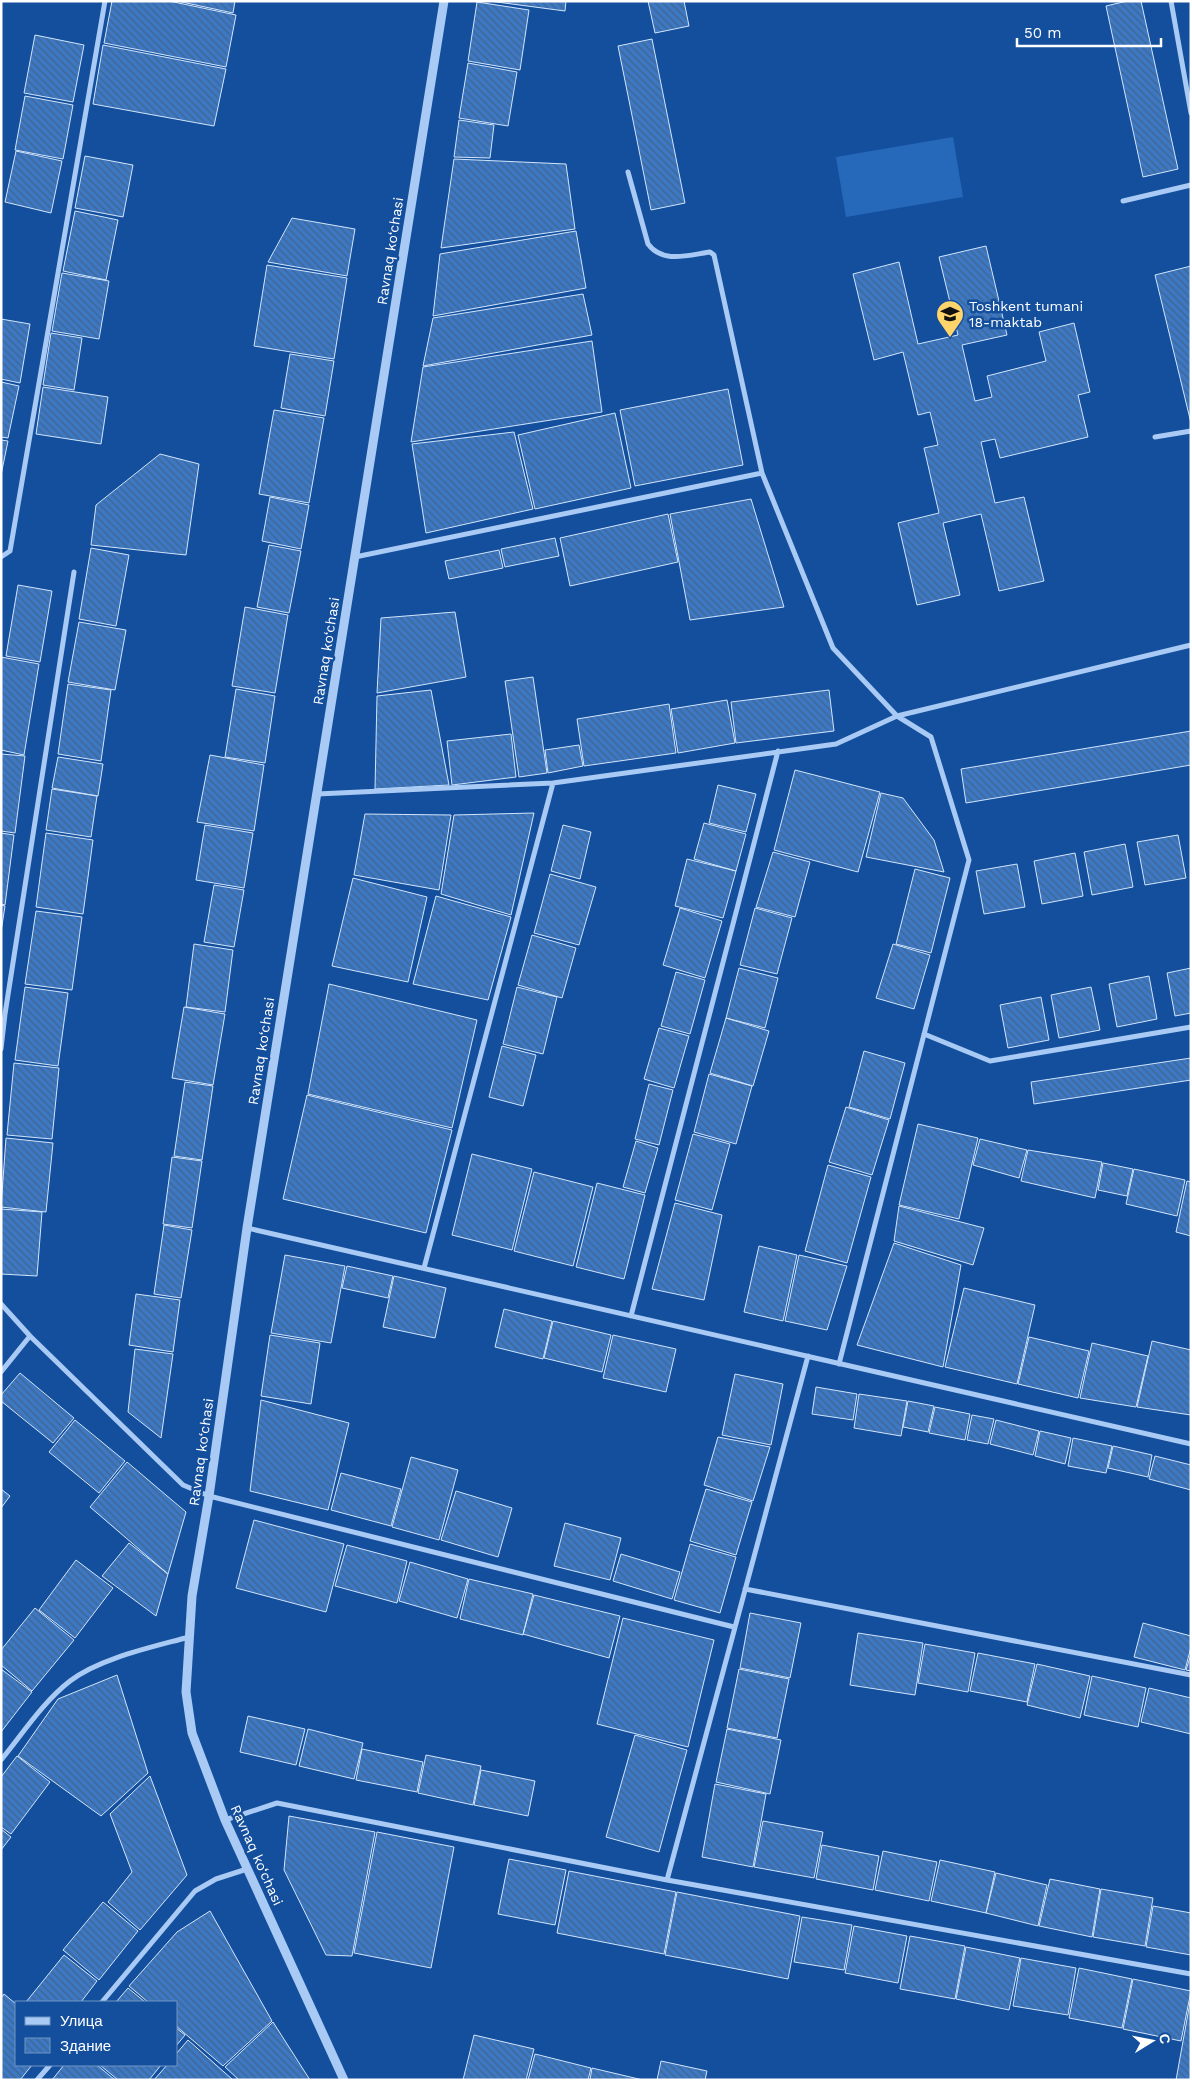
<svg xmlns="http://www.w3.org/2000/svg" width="1192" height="2081" font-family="'Work Sans',sans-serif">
<defs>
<pattern id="building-back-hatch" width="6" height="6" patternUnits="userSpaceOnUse" patternTransform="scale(1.25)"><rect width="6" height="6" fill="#3c78c3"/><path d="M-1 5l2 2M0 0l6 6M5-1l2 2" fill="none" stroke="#43648d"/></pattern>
</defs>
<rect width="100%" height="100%" fill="#134f9c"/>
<path fill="#2669ba" d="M953 137 963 197 846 217 836 157Z"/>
<path fill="url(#building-back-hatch)" stroke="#d1e5fd" d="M112 1H169L236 15 226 67 104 43Z
M177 1H235L233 13Z
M489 1H566L565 11Z
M648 1H684L689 26 655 33Z
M1127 1H1141L1178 169 1143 177 1106 6Z
M477 2 529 10 520 70 468 61Z
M35 35 84 45 73 102 24 93Z
M652 39 685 203 651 210 618 46Z
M103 45 226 69 214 126 93 104Z
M468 63 517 72 508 126 459 118Z
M25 96 73 105 63 159 15 150Z
M459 120 494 125 490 158 454 157Z
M16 151 62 161 51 213 5 202Z
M85 156 133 165 123 217 75 208Z
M454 159 566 164 575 229 441 248Z
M75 211 118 220 106 280 63 271Z
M292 218 355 229 347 276 268 262Z
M576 231 586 288 433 316 440 254Z
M986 246 1007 335 962 345 975 401 992 397 987 376 1046 361 1039 332 1074 323 1090 392 1078 395 1088 437 1000 458 995 439 981 442 995 503 1024 497 1044 581 999 591 981 514 943 523 960 595 917 605 898 523 939 513 924 448 938 445 930 412 918 415 903 352 874 360 853 274 899 262 918 344 958 335 939 257Z
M267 265 347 278 334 359 254 346Z
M1191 266V423L1155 275Z
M62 273 109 281 99 339 52 331Z
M583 294 592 335 423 366 433 318Z
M1 319 30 324 20 383 1 379Z
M51 333 82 338 74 390 43 385Z
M592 341 602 412 411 442 423 367Z
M290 354 334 361 325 416 281 408Z
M1 382 19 386 8 438 1 437Z
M43 387 108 397 101 444 36 434Z
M728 389 743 465 635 486 620 410Z
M274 410 324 418 309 503 259 494Z
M615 413 631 488 535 509 518 435Z
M514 432 533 509 426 533 412 444Z
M1 440 8 441 1 475Z
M160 454 199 464 186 555 91 545 96 505Z
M270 497 309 505 301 549 262 541Z
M751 499 784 607 690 620 670 514Z
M668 514 678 562 570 586 560 538Z
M555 538 559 556 505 567 501 549Z
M269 545 301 551 289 613 257 607Z
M91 548 129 555 116 626 79 619Z
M499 550 503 568 449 579 445 561Z
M18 585 52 591 40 662 6 656Z
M245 607 288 615 275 693 232 686Z
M455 612 466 677 377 693 381 618Z
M79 622 126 630 115 690 68 682Z
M1 657 39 664 24 755 1 750Z
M533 677 547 773 519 777 505 681Z
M68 684 111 690 101 761 58 754Z
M236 689 275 696 265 763 225 757Z
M431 690 449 785 375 789 377 696Z
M829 690 834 731 736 743 731 702Z
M727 700 735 743 678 753 671 709Z
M669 704 676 753 584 766 577 719Z
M1191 731V765L966 803 961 769Z
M511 734 516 777 452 785 447 741Z
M579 745 583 766 548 773 545 750Z
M1 754 25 756 15 833 1 831Z
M210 755 264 765 254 831 197 822Z
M58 757 103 764 98 796 52 788Z
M795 770 880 792 858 872 774 850Z
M718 785 756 794 746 832 709 823Z
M52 789 97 796 91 837 46 830Z
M881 793 903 798 934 840 944 872 866 857Z
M534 813 511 915 441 894 454 815Z
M365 814 451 815 439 890 354 875Z
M704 823 746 834 736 871 694 859Z
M205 825 253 833 244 888 196 880Z
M563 825 591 832 580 879 551 871Z
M1 833 14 835 5 905 1 904Z
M46 833 93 840 83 914 36 907Z
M1178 835 1186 878 1145 885 1137 842Z
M1125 844 1133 887 1092 895 1084 852Z
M773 852 810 862 795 917 756 907Z
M1075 853 1083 896 1042 904 1034 861Z
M687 859 736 871 723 918 675 906Z
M1017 864 1025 907 984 914 976 871Z
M915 869 950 878 931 953 896 944Z
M550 874 596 887 579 945 534 933Z
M353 878 427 897 408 982 332 966Z
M214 885 244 890 234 947 204 942Z
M436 896 511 917 488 1000 413 984Z
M1 905 5 906 1 932Z
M680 908 722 921 705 978 663 965Z
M755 908 792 918 777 974 740 965Z
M36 911 82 917 72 990 25 984Z
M532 935 576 948 562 998 518 985Z
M194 944 233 950 225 1012 186 1007Z
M893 944 930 955 914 1009 876 998Z
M739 968 778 978 765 1028 726 1018Z
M1191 968V1013L1175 1016 1167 973Z
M676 972 705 980 690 1034 661 1026Z
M1149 976 1157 1019 1117 1027 1109 984Z
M329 984 477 1020 452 1128 308 1094Z
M25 987 68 993 58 1066 15 1060Z
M517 987 557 997 543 1054 503 1044Z
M1091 987 1100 1030 1059 1038 1051 995Z
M1041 997 1049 1040 1008 1048 1000 1005Z
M184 1007 225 1014 213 1085 172 1078Z
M726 1018 769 1031 753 1086 710 1073Z
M659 1028 689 1036 674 1088 644 1079Z
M502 1046 536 1055 523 1106 489 1097Z
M864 1051 905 1063 890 1119 849 1107Z
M1191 1058V1080L1034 1104 1031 1082Z
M14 1063 59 1068 52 1139 7 1135Z
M709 1074 752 1086 736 1144 694 1132Z
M185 1082 213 1086 202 1160 174 1156Z
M649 1084 673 1090 659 1145 635 1139Z
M307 1095 452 1130 426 1233 283 1199Z
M846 1107 889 1120 872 1175 829 1162Z
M918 1124 978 1138 959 1219 899 1205Z
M693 1134 730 1144 712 1210 675 1200Z
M6 1138 53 1143 46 1212 1 1207Z
M980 1139 1027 1150 1019 1178 973 1165Z
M636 1141 658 1148 645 1193 623 1187Z
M1028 1150 1102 1162 1095 1198 1021 1181Z
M472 1154 532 1169 512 1250 452 1235Z
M172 1157 202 1161 192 1228 163 1224Z
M1103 1163 1133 1169 1127 1196 1098 1190Z
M828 1165 871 1177 847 1263 805 1251Z
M1134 1169 1185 1180 1177 1216 1126 1204Z
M534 1172 593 1187 573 1266 514 1251Z
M1187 1181 1191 1182V1236L1176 1232Z
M597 1183 645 1195 624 1279 576 1267Z
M675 1203 722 1215 704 1300 652 1289Z
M899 1206 984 1228 973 1265 894 1241Z
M1 1209 42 1212 37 1276 1 1274Z
M164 1225 192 1230 181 1298 154 1294Z
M894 1243 961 1265 943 1367 857 1345Z
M759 1246 797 1255 783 1321 744 1312Z
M285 1255 345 1266 331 1343 271 1333Z
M799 1255 847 1266 827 1330 785 1321Z
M347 1266 393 1276 388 1298 342 1288Z
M394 1276 446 1288 435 1338 383 1327Z
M964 1288 1035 1305 1017 1384 945 1367Z
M136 1294 180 1300 173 1352 129 1345Z
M504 1309 552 1321 543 1359 495 1347Z
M553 1321 611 1335 602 1372 544 1358Z
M270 1335 320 1343 311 1404 261 1396Z
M613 1335 676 1349 666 1392 603 1378Z
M1029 1337 1089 1351 1078 1398 1018 1384Z
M1152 1341 1191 1350V1415L1137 1407Z
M1092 1343 1148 1356 1136 1407 1080 1398Z
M135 1349 173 1354 161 1438 128 1412Z
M20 1373 74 1418 53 1443 1 1401V1395Z
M735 1374 783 1384 771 1445 722 1435Z
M816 1387 857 1394 853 1420 812 1414Z
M859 1394 907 1401 901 1436 854 1428Z
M261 1400 349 1423 328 1510 250 1491Z
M908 1401 934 1406 928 1432 903 1427Z
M935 1407 970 1414 965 1440 929 1433Z
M972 1415 994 1419 988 1444 967 1440Z
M75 1420 125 1461 99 1493 49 1452Z
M996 1420 1039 1431 1033 1455 990 1444Z
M1040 1431 1071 1438 1065 1464 1035 1456Z
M718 1437 770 1447 753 1501 704 1485Z
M1073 1438 1112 1446 1106 1473 1068 1466Z
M1113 1446 1152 1455 1148 1477 1108 1468Z
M1155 1456 1191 1465V1490L1149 1479Z
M411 1457 458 1470 439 1540 392 1527Z
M127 1462 186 1512 168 1574 90 1507Z
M341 1473 401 1489 391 1526 331 1510Z
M1 1489 10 1496 1 1508Z
M706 1489 752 1502 736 1555 690 1541Z
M456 1491 512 1508 498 1557 441 1540Z
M254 1520 344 1544 326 1612 236 1588Z
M565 1523 621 1538 610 1580 554 1566Z
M129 1543 168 1574 156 1616 102 1576Z
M690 1544 736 1557 720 1613 674 1600Z
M347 1545 407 1561 397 1603 335 1586Z
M621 1554 680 1572 672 1599 613 1581Z
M76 1560 113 1588 75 1638 39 1610Z
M410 1562 468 1579 457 1618 399 1601Z
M469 1579 533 1594 523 1635 460 1619Z
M534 1595 620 1616 609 1658 523 1634Z
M35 1608 74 1640 32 1691 1 1665V1650Z
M750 1613 801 1623 790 1678 740 1668Z
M623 1618 714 1640 688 1747 597 1724Z
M1143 1623 1191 1636V1647L1185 1670 1134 1657Z
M858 1633 923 1643 915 1695 850 1685Z
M925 1644 975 1653 968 1692 918 1683Z
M978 1653 1035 1664 1027 1702 970 1691Z
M1191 1654V1671L1186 1670Z
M1037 1664 1090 1676 1080 1718 1027 1705Z
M1 1669 32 1692 1 1732Z
M739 1669 789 1679 777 1738 727 1728Z
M117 1675 148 1773 101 1816 18 1756 58 1699Z
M1092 1676 1146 1688 1138 1727 1084 1715Z
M1149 1688 1191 1698V1734L1141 1722Z
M248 1716 305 1729 296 1765 240 1752Z
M308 1729 363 1743 354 1779 299 1766Z
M727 1729 781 1740 770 1794 716 1782Z
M635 1735 687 1750 659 1852 606 1837Z
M362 1749 423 1762 417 1792 356 1780Z
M426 1755 481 1766 473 1805 418 1793Z
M17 1756 50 1782 11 1834 1 1827V1777Z
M481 1770 535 1781 528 1816 474 1805Z
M150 1776 187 1875 140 1930 108 1902 132 1872 110 1814Z
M715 1784 766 1794 753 1867 702 1857Z
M289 1816 375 1832 352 1956 326 1955 284 1870Z
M763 1821 823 1832 814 1878 754 1867Z
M1 1829 11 1837 1 1850Z
M377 1832 454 1847 431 1968 354 1953Z
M822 1845 879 1856 873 1890 816 1879Z
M883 1851 937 1862 929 1901 875 1890Z
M509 1859 566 1870 555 1925 498 1914Z
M940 1860 995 1872 986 1913 931 1901Z
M569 1871 676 1892 664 1954 557 1933Z
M996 1873 1047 1885 1038 1926 986 1913Z
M1050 1879 1100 1889 1092 1937 1039 1926Z
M1101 1889 1153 1898 1145 1946 1093 1937Z
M677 1892 800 1916 788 1979 665 1955Z
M103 1902 138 1931 99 1980 63 1950Z
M1153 1906 1191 1913V1955L1146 1947Z
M210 1911 272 2021 223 2066 176 2026V2002H148L129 1986 177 1932Z
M802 1917 852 1925 844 1970 794 1962Z
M854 1926 907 1936 898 1983 845 1973Z
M910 1936 965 1946 955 1999 900 1989Z
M966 1947 1020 1958 1009 2010 956 1999Z
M64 1955 97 1981 81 2002H26Z
M1021 1958 1076 1968 1068 2015 1013 2006Z
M1079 1968 1132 1979 1122 2028 1069 2018Z
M1133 1979 1191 1991 1181 2041 1123 2029Z
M128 1988 145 2002H116Z
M4 1994 16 2004V2065H32L20 2080H1V1998Z
M1191 1997V2080H1176Z
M273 2022 310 2080H239L225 2067Z
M176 2028 185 2035 176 2046Z
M474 2035 534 2049 526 2080H463Z
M188 2040 233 2080H154L167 2065H176V2054Z
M535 2054 591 2068 588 2080H528Z
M661 2061 707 2071 705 2080H657Z
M64 2065H97L115 2080H52Z
M100 2065H161L149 2080H118Z
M592 2068 643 2080H590Z"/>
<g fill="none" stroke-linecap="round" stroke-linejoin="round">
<path stroke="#a8caf4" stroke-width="5" d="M1171 1 1191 113
M628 172 648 244C663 264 688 255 710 252L714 255 762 473 833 648 897 716 931 737 969 860 839 1364
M1123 201 1191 185
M1155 437 1191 431
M1 557 10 551 105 1
M355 557 762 473
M317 794 553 783 836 744 897 716 1191 645
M924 1034 990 1061 1191 1027
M1 1049 5 1014 74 572
M247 1228 1191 1444
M424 1268 553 783
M1 1304 30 1336 183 1485 209 1496 734 1627
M631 1316 778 751
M1 1372 30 1336
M745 1589 1191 1675
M1 1760C23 1733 43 1702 70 1681 100 1658 153 1647 189 1637
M225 1820 277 1803 667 1880 1191 1974
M667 1880 808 1356
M102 2002 195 1891 216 1879 247 1869
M37 2080 50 2065"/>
<path stroke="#a8caf4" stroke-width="9" d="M344 2080 225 1820 192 1733 186 1692 192 1596 209 1496 247 1228 444 1"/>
</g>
<defs>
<g id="school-pin" transform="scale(1.4375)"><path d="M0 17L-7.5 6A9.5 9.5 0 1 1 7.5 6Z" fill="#ffd46b" stroke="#134f9c"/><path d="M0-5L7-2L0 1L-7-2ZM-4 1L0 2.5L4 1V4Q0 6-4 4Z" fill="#111"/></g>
</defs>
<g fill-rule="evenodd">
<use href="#school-pin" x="950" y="314"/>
</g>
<g text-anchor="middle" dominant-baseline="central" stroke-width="5" stroke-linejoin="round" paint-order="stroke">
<g font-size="14" fill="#fff" stroke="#134f9c">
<text transform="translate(390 251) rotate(-81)">Ravnaq ko‘chasi</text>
<text transform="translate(326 651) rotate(-81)">Ravnaq ko‘chasi</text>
<text transform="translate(261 1051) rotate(-81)">Ravnaq ko‘chasi</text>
<text transform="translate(201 1452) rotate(-82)">Ravnaq ko‘chasi</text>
<text transform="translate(257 1855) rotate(66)">Ravnaq ko‘chasi</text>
</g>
<g font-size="14" fill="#fff" stroke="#134f9c" text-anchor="start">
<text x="969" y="306">Toshkent tumani<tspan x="969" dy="16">18-maktab</tspan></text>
</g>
</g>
<rect width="1192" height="2081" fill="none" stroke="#ffffff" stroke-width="5"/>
<rect x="15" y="2001" width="162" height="65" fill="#134f9c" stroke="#7195c4"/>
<rect x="25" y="2017" width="25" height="8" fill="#a8caf4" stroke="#7195c4"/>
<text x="60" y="2026" font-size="15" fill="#ffffff">Улица</text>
<rect x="25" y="2038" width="25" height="15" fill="url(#building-back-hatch)" stroke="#7195c4"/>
<text x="60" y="2051" font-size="15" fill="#ffffff">Здание</text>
<g transform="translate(1152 2041) rotate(80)" stroke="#134f9c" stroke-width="4" paint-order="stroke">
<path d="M0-4L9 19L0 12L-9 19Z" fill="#ffffff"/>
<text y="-8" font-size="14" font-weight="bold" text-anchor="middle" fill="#ffffff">С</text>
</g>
<path d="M1017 38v8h144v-8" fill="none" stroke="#ffffff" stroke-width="2.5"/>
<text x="1024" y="38" font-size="15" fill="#ffffff" stroke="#134f9c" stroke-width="4" paint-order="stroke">50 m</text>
</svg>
